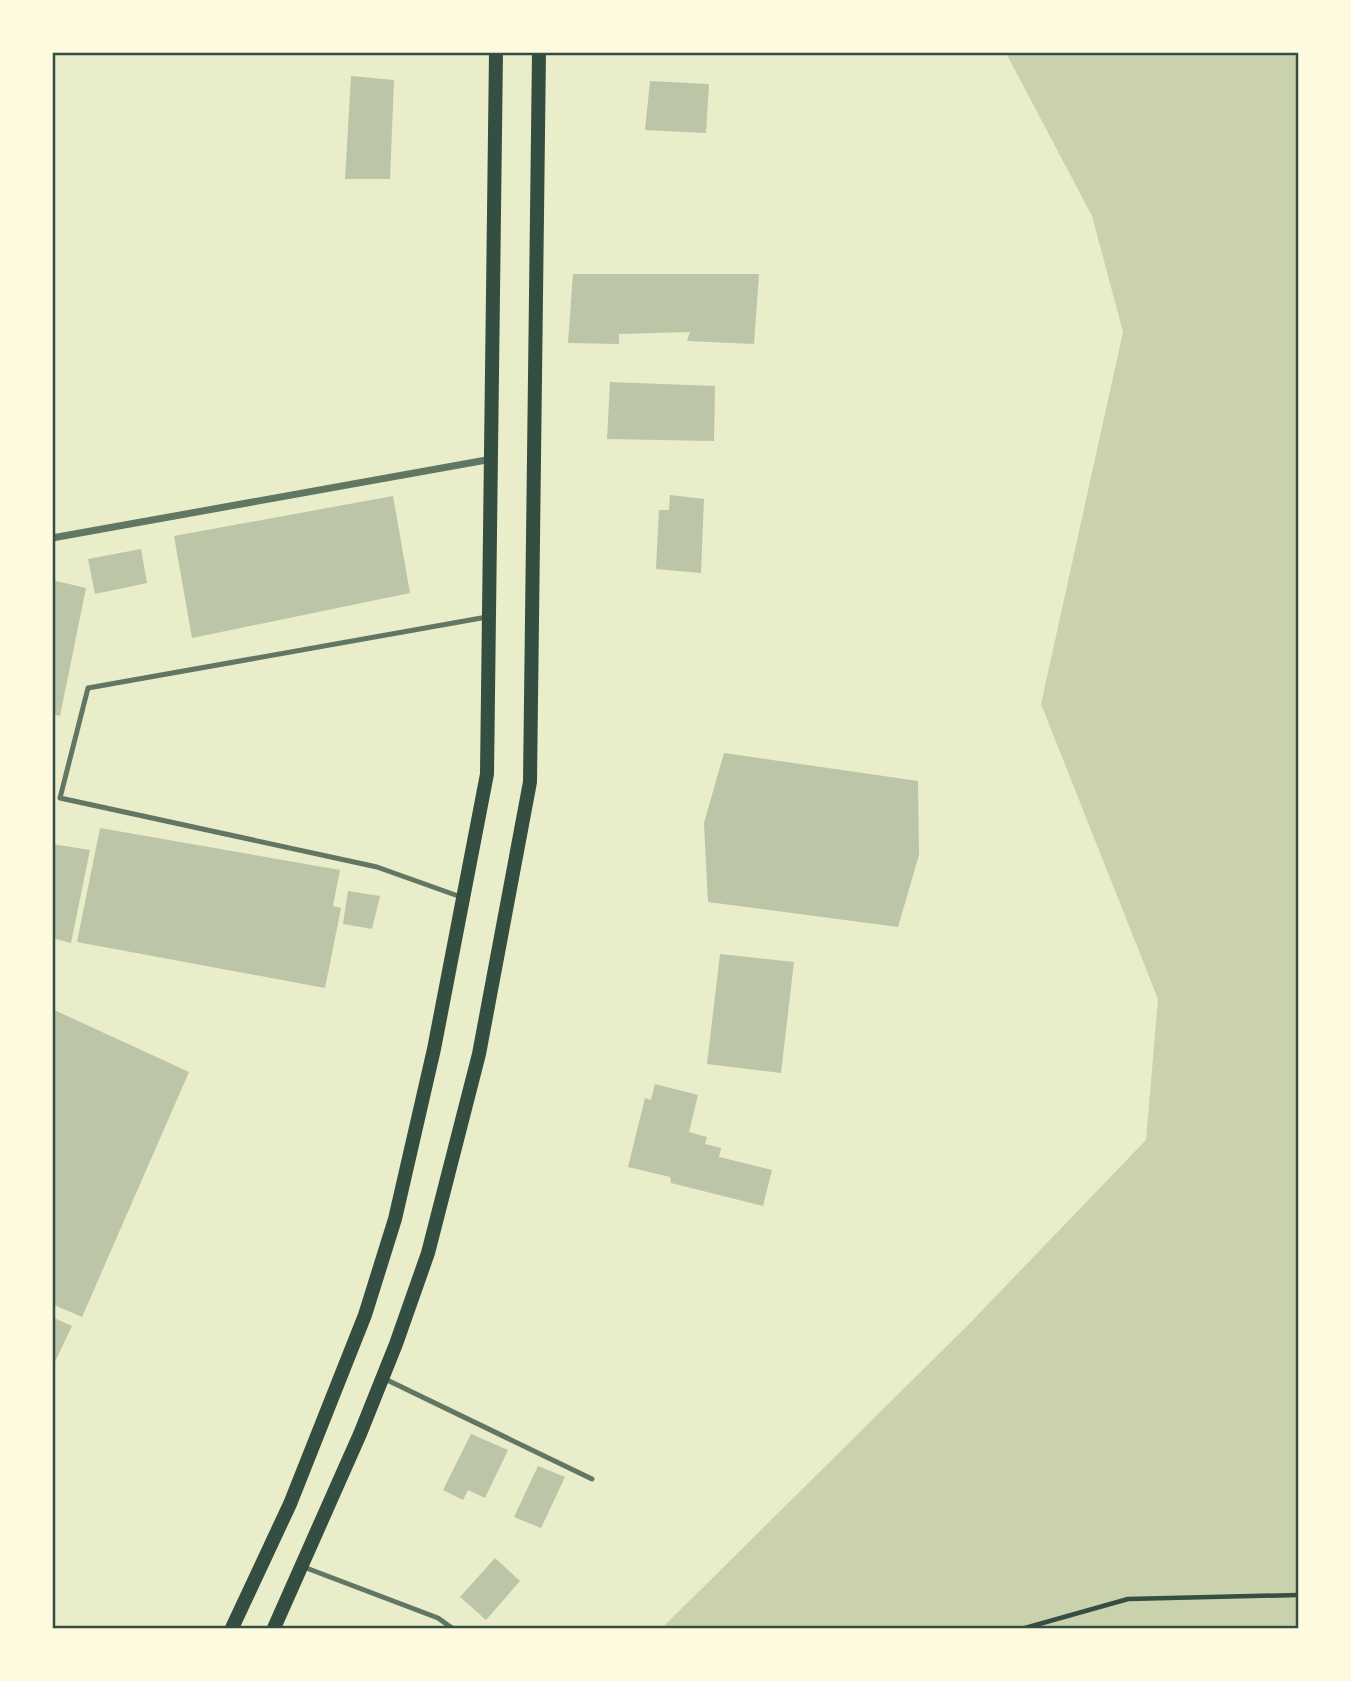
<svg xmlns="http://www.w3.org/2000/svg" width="1351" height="1681" font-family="Bitter,serif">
<rect width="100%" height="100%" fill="#e9edc9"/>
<path fill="#cad2ad" d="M1006 53H1298V1628H662L969 1324 1146 1140 1158 999 1041 704 1123 332 1092 216Z"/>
<path fill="#bcc5a7" d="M351 76 394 80 390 179H345Z
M650 81 709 84 706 133 645 130Z
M573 274H759L754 344 687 341 690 332 619 334V344L568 343Z
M610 382 715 386 714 441 607 439Z
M670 495 704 499 701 573 656 569 659 510H669Z
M393 496 410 593 192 638 174 536Z
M141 549 147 583 95 594 88 559Z
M52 580 86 588 60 716 52 714Z
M724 753 918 781 919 855 898 927 708 902 704 823Z
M100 828 340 870 333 906 341 908 325 988 77 942Z
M52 844 90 850 71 943 52 938Z
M348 891 380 896 372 929 343 924Z
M720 954 794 962 781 1073 707 1064Z
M52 1009 189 1072 82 1317 52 1304Z
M655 1084 698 1095 689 1132 707 1137 705 1144 721 1148 719 1157 772 1170 763 1206 671 1183 670 1177 628 1167 645 1098 651 1100Z
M52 1317 72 1326 52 1368Z
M471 1434 508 1450 485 1498 468 1490 463 1500 443 1490Z
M538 1466 565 1477 541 1528 514 1517Z
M495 1558 520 1581 486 1620 460 1597Z"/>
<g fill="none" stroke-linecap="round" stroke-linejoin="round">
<path stroke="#344e41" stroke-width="4.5" d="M1025 1628 1128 1599 1298 1595"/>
<path stroke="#617663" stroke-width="5" d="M461 897 377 867 60 798 88 688 487 617
M383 1378 592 1479
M301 1566 438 1618 452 1628"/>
<path stroke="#617663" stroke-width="7" d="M52 538 492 459"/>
<path stroke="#344e41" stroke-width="14" d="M232 1628 290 1504 365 1315 395 1219 434 1049 487 774 496 52
M274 1628 360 1434 396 1344 428 1253 479 1054 530 782 539 52"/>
</g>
<rect width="1351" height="1681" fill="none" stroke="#fefae0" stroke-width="108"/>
<rect x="54" y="54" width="1243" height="1573" fill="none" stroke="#344e41" stroke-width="2.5"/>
</svg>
